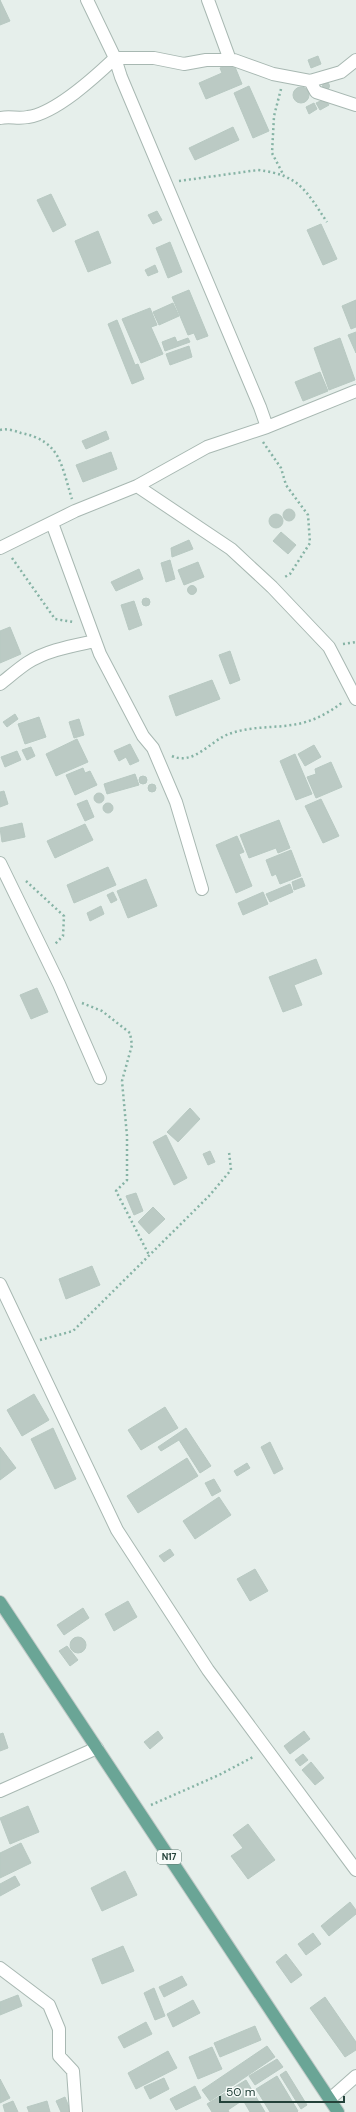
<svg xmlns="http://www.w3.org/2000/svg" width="356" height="2112" font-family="'DM Sans',sans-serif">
<rect width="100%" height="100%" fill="#e6efeb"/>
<path fill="#bbcac4" stroke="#b8c9c2" d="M0 0 10 21 0 25Z
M318 56 321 64 311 68 308 60Z
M233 62 242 84 206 99 199 83 222 73 220 68Z
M322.5 86a3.5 3.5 0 1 1 7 0a3.5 3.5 0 1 1-7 0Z
M249 86 269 131 253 138 234 93Z
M293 95a8 8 0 1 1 16 0a8 8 0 1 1-16 0Z
M325 99 329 105 320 110 316 103Z
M314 103 317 109 309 114 306 107Z
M233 127 239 140 195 160 189 148Z
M51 194 66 225 53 232 37 200Z
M157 211 162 220 153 224 148 215Z
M321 224 337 259 323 265 307 230Z
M98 231 111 263 88 272 75 241Z
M170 242 182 272 168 278 156 248Z
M155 265 158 272 148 276 145 270Z
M189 290 208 336 197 340 194 333 188 335 172 297Z
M356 300V327L351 329 342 306Z
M173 303 179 316 159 325 153 312Z
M150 308 157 325 151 327 163 354 141 363 122 319Z
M117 320 135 365 138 364 144 379 132 384 108 324Z
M356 332V353L348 335Z
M175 337 177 342 188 338 190 342 165 351 162 342Z
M340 338 355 380 329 390 314 348Z
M189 346 192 357 170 365 166 354Z
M320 372 328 391 303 401 295 382Z
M106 431 109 439 86 449 82 441Z
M111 452 117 469 83 482 76 465Z
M283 515a6 6 0 1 1 12 0a6 6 0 1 1-12 0Z
M269 521a7 7 0 1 1 14 0a7 7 0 1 1-14 0Z
M281 532 296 545 288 554 273 541Z
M189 540 193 549 172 557 171 548Z
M170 560 175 579 166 582 161 563Z
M198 562 204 577 184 585 178 570Z
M139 569 143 579 116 591 111 582Z
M187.5 590a4.5 4.5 0 1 1 9 0a4.5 4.5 0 1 1-9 0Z
M142 602a4 4 0 1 1 8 0a4 4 0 1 1-8 0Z
M134 601 142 625 129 630 121 605Z
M10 627 21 654 0 663V631Z
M230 651 240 680 230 684 219 655Z
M212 680 220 699 176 716 169 696Z
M15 714 18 719 7 727 3 722Z
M39 717 46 737 25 744 18 724Z
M79 719 84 735 74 738 69 722Z
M77 739 88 762 56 776 46 754Z
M130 744 139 761 130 765 126 757 119 761 114 751Z
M314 745 321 757 305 766 298 754Z
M31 747 35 756 27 760 22 750Z
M17 751 21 760 5 767 1 757Z
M295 754 312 794 296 800 280 761Z
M331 762 342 787 316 798 307 777 316 774 315 769Z
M83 768 85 773 90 771 97 785 75 795 66 775Z
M135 774 139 785 107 794 104 784Z
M139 780a4 4 0 1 1 8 0a4 4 0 1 1-8 0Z
M148 788a4 4 0 1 1 8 0a4 4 0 1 1-8 0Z
M4 791 8 804 0 807V792Z
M94 798a5 5 0 1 1 10 0a5 5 0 1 1-10 0Z
M321 799 339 836 323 843 305 806Z
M87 800 94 817 85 821 77 804Z
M103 808a5 5 0 1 1 10 0a5 5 0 1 1-10 0Z
M279 820 290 848 278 853 276 848 249 858 240 835Z
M22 823 25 837 2 842 0 828Z
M85 824 93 840 55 858 47 841Z
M237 836 244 852 239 854 252 886 236 893 216 845Z
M291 850 301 876 280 884 276 874 272 876 266 860Z
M108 867 116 885 74 903 67 885Z
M302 878 305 886 294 890 292 882Z
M146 879 157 906 128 918 117 891Z
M290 884 293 892 270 902 266 894Z
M113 892 117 900 111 903 107 895Z
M263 892 268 904 243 915 238 903Z
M101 906 104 914 90 921 87 913Z
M316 959 322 974 294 985 302 1005 283 1012 269 977Z
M37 988 48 1012 31 1019 20 995Z
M190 1108 200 1119 178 1142 167 1132Z
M166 1135 187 1178 174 1185 153 1142Z
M210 1151 215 1162 208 1165 203 1154Z
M136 1193 143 1211 134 1215 126 1196Z
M153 1207 165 1219 149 1234 138 1222Z
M92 1266 100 1285 66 1299 59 1279Z
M34 1394 49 1420 22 1436 7 1410Z
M165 1407 178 1428 141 1450 128 1430Z
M53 1428 76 1479 55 1489 31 1439Z
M186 1428 211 1466 200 1473 179 1440 161 1451 158 1447Z
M270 1442 283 1469 274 1474 261 1447Z
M0 1447 16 1468 0 1480Z
M187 1458 198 1476 138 1513 127 1496Z
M247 1463 250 1468 237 1476 234 1471Z
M214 1479 221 1491 212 1496 205 1483Z
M219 1497 231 1515 195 1539 183 1521Z
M170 1549 174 1555 164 1562 159 1556Z
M255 1569 268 1591 250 1601 237 1579Z
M128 1601 137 1617 114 1631 105 1614Z
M83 1608 89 1618 64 1635 57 1625Z
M70 1645a8 8 0 1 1 16 0a8 8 0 1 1-16 0Z
M67 1646 78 1660 70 1666 59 1651Z
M158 1731 163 1738 150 1749 144 1742Z
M304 1731 310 1739 290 1754 284 1746Z
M3 1733 8 1748 0 1751V1734Z
M303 1754 308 1760 300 1766 295 1760Z
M311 1762 324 1778 315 1785 302 1770Z
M28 1806 39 1832 10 1844 0 1818Z
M248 1824 275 1860 248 1879 231 1856 243 1848 233 1835Z
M21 1843 31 1863 0 1878V1853Z
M125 1871 137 1895 102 1911 91 1888Z
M15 1876 20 1885 0 1896V1884Z
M350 1902 356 1910V1914L329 1936 321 1926Z
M313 1933 321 1944 306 1955 298 1944Z
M123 1946 134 1971 102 1984 92 1959Z
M286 1954 302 1975 291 1983 276 1962Z
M182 1976 187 1985 164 1997 159 1987Z
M154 1988 165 2016 155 2020 144 1993Z
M18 1995 22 2006 0 2015V2002Z
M325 1997 356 2042V2050L345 2057 310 2008Z
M193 2000 200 2013 173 2027 167 2014Z
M146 2022 152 2034 124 2048 118 2037Z
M255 2026 261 2040 220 2057 214 2043Z
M267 2046 275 2057 210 2101 202 2090Z
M212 2047 222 2069 198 2079 189 2057Z
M168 2051 177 2068 136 2089 128 2073Z
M277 2059 283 2067 255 2085 249 2076Z
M286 2071 307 2105 301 2109 280 2075Z
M277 2076 298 2111 297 2112H270L256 2089Z
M164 2078 169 2089 150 2099 144 2087Z
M0 2079 10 2098 0 2103Z
M246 2080 265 2112H250L243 2100 228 2110 229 2112H212L207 2104Z
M195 2086 201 2098 176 2110 170 2099Z
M65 2097 71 2112H61L56 2101Z
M13 2101 18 2112H5L3 2105Z
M47 2101 50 2112H29L27 2107Z"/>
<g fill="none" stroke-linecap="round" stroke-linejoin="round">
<g stroke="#a8b8b2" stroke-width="14">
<path id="street" d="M87 0 115 58 121 77 260 407 267 427
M208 0 230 60
M310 81 316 92 356 105
M0 118C10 116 18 119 28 117 56 113 95 77 115 58H154L184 64 206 60H234L273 74 310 81 341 72 356 60
M137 486 231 549 272 587 329 647 356 699
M52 523 100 654 143 736 153 748 176 802 202 889
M0 548 75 511 137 486 207 447 267 427 356 391
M0 684C9 677 18 669 27 663 47 650 72 646 95 641
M0 863 59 984 100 1078
M0 1284 117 1530 208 1670 356 1870
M0 1791 97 1748
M0 1968 49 2005 59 2029V2056L73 2071 76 2112
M330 2099 356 2076"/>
</g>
<g stroke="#c2cac8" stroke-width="14">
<path id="primary" d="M0 1602 338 2112"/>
</g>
<path stroke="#86b3a5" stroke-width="2.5" stroke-dasharray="2 3" stroke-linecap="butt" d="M281 89 274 116 272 153 284 176
M179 181 258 170C300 175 306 191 327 222
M0 430C7 428 15 431 21 433 61 441 61 465 72 499
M263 442 281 468 286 485 308 515 310 543 290 574 283 578
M12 558 55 619 73 622
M343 644 356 642
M172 756C194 766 211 740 229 734 253 725 278 729 302 723 318 719 331 711 343 702
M26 881 64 916 63 936 55 944
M82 1003 102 1011 130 1033 132 1045 122 1081 127 1136V1180L116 1191 149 1255
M40 1340 73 1331 209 1196 231 1170 229 1152
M151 1805 219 1775 255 1756"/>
<use href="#street" stroke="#fff" stroke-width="12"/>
<use href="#primary" stroke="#6aa596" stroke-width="12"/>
</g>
<g text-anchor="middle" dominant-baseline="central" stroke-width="3" stroke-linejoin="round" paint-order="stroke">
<rect fill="#f7fbf9" stroke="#637a73" stroke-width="1" x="157" y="1850" width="24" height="14" rx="3"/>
<g font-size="9" font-weight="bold" fill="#24423a">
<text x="169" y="1857">N17</text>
</g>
</g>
<path d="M220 2096v6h124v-6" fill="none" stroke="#24423a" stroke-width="2"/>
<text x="226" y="2096" font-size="12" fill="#24423a" stroke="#f7fbf9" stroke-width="3" paint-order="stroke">50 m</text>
</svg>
